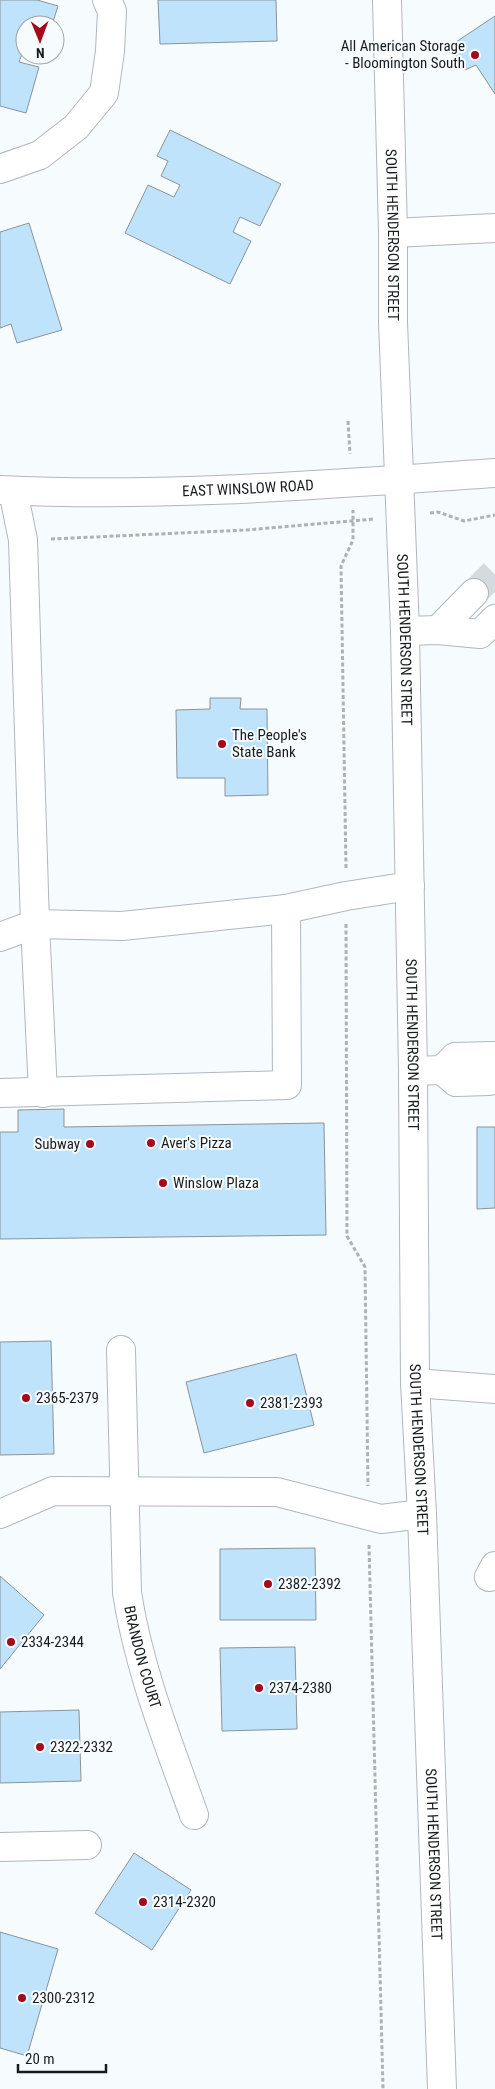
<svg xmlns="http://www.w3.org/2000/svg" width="495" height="2089" font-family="'Roboto Condensed',sans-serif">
<rect width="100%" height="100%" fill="#f6fbfe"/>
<path fill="#bee3fb" stroke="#8c9398" d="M0 0H37L58 6 52 25H25V46L19 62 39 67 26 113 0 106Z
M158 0H276L277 41 160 44Z
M495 16V94L476 65 465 70 450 46Z
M170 130 281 184 260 226 240 217 233 232 251 241 230 284 125 233 148 185 174 197 180 185 161 176 168 161 157 156Z
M29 223 62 330 17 343 11 324 0 328V232Z
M210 698H241L240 709H267L268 795 225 796V778H177L176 710 210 709Z
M64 1109V1127L324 1123 326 1235 0 1239V1132H18V1110Z
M477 1127H495V1208L477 1209Z
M51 1341 54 1454 0 1455V1342Z
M296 1354 314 1425 204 1453 186 1382Z
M315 1548 316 1620H220V1549Z
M0 1576 44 1615 0 1669Z
M295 1647 297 1729 222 1731 220 1648Z
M79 1710 81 1781 0 1783V1712Z
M134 1853 191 1890 152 1950 95 1913Z
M0 1932 58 1949 27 2056 0 2048Z"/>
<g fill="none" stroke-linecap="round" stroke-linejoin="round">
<path stroke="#d5dadc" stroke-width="28" stroke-dasharray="28 14" stroke-linecap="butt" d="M474 593 495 572"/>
<g stroke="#b0b7bd" stroke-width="30">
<g id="minor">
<path id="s1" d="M387 0 393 233V322L405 631 413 1071 415 1383 422 1514 442 2089"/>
<path d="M0 169 40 155 76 127 104 93 110 51 112 11 107 0"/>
<path d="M393 233 495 228"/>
<path d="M13 491 23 540 35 924 43 1093"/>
<path d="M438 630 474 593"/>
<path d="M405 631 438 630 480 634 495 619"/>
<path d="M0 937 35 924 122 926 286 909 346 896 410 886"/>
<path d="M442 1070 456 1082 489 1081 495 1077"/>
<path d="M413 1071 442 1070 455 1057 493 1056 495 1059"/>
<path d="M0 1093 287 1085 286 909"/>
<path id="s2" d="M121 1350 127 1593C139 1670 168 1742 194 1815"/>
<path d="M415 1383 495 1389"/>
<path d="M0 1514 53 1491 277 1492 381 1519 422 1514"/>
<path d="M489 1577 495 1566"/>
<path d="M0 1847 87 1845"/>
</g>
</g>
<g stroke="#b0b7bd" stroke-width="30">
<g id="major">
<path id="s3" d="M0 490C165 498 331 484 495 473"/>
</g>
</g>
<path stroke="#adb2b4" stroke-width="3" stroke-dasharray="4 2.5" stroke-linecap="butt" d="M348 421 350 454
M430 513 438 512 464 521 495 515
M51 539 246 530 374 519
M346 868 341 566 353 540V510
M346 924 347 1236 365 1267 368 1486
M369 1545 383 2089"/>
<use href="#minor" stroke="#fff" stroke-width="28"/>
<use href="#major" stroke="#fff" stroke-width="28"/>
</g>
<g fill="#a40a1b" stroke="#f6fbfe" stroke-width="2">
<circle cx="475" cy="55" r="5"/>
<circle cx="222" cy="744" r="5"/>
<circle cx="151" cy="1143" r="5"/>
<circle cx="90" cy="1144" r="5"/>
<circle cx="163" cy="1183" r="5"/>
<circle cx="26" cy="1398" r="5"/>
<circle cx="250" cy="1403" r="5"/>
<circle cx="268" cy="1584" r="5"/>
<circle cx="11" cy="1642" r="5"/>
<circle cx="259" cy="1688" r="5"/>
<circle cx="40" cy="1747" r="5"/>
<circle cx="143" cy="1902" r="5"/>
<circle cx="22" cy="1998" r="5"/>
</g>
<g text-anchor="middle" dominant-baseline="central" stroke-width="4" stroke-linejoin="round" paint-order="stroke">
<g font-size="15" fill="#191c1e" stroke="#f6fbfe" text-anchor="start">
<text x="465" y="46" text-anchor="end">All American Storage<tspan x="465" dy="17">- Bloomington South</tspan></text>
<text x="232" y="735">The People's<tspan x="232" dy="17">State Bank</tspan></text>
<text x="161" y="1143">Aver's Pizza</text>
<text x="80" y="1144" text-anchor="end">Subway</text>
<text x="173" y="1183">Winslow Plaza</text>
<text x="36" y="1398">2365-2379</text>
<text x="260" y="1403">2381-2393</text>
<text x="278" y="1584">2382-2392</text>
<text x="21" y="1642">2334-2344</text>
<text x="269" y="1688">2374-2380</text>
<text x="50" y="1747">2322-2332</text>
<text x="153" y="1902">2314-2320</text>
<text x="32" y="1998">2300-2312</text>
</g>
<g font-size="15" fill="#191c1e" stroke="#f6fbfe">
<text stroke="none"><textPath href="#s1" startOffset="235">SOUTH HENDERSON STREET</textPath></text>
<text stroke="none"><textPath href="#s3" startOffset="248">EAST WINSLOW ROAD</textPath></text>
<text stroke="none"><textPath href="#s1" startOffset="640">SOUTH HENDERSON STREET</textPath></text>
<text stroke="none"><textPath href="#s1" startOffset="1045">SOUTH HENDERSON STREET</textPath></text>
<text stroke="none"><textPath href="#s1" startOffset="1450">SOUTH HENDERSON STREET</textPath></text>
<text stroke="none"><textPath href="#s2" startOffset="309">BRANDON COURT</textPath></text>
<text stroke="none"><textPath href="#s1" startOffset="1855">SOUTH HENDERSON STREET</textPath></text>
</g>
</g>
<g transform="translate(40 40) rotate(179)"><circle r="24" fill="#f6fbfe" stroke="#9ea2a4"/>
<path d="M0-4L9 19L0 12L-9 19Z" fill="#a40a1b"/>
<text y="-8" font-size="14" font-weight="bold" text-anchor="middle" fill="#191c1e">N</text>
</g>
<path d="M18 2064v8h88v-8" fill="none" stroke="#191c1e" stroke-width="2.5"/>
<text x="25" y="2064" font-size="15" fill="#191c1e" stroke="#f6fbfe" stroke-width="4" paint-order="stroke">20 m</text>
</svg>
